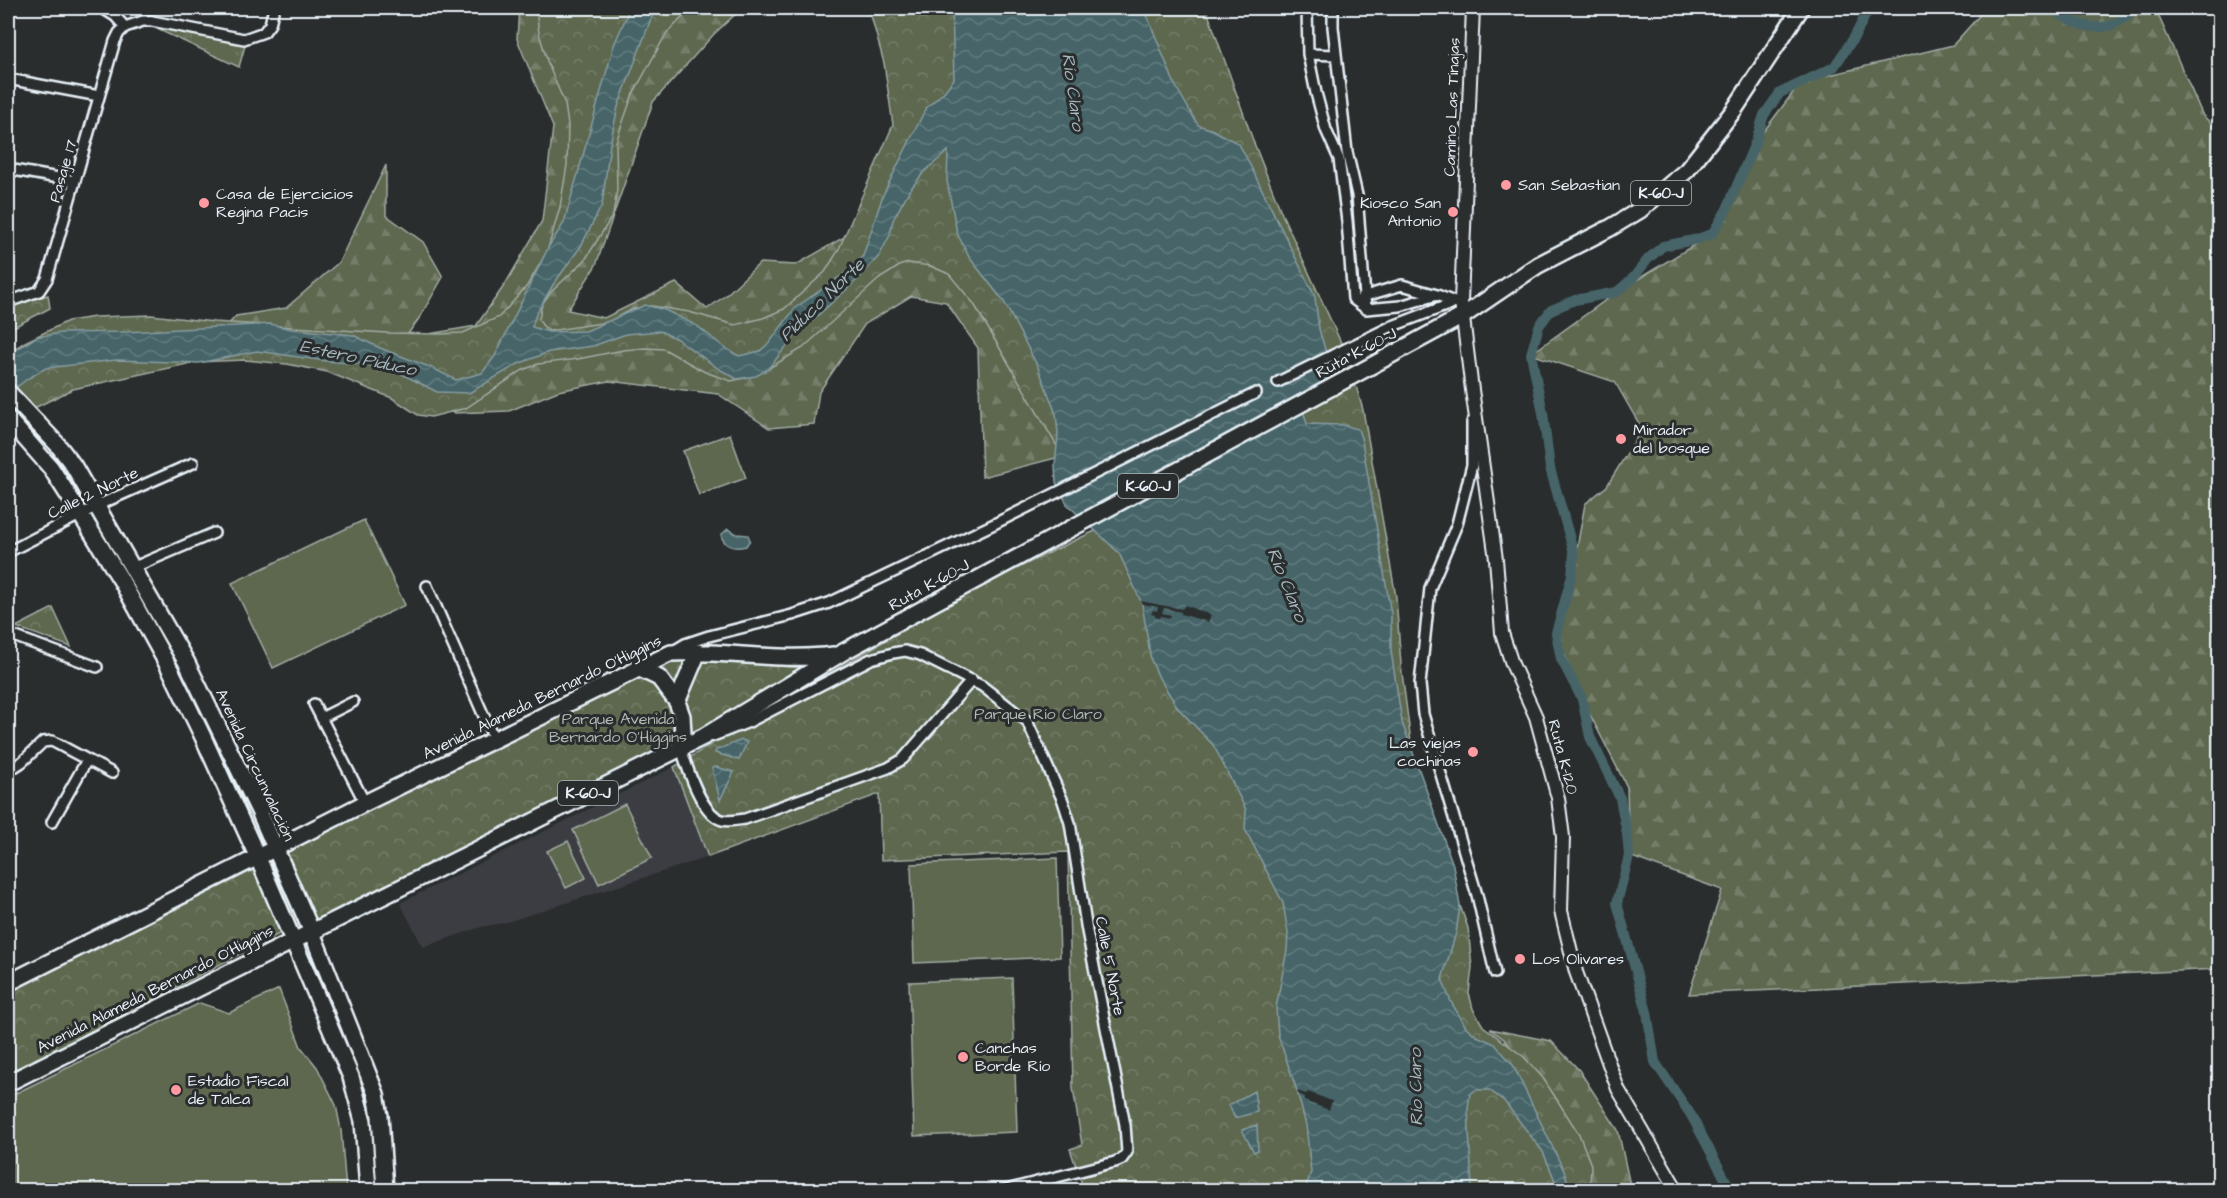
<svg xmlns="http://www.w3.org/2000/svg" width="2227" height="1198" font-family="'Architects Daughter',sans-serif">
<defs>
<pattern id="grass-tufts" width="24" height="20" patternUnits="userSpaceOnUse" patternTransform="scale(1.5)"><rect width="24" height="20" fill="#5d684f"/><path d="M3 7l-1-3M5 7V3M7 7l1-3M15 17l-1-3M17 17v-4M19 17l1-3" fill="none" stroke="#747e69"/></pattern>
<pattern id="forest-firs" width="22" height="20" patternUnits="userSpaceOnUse" patternTransform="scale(1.5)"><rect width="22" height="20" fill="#5d684f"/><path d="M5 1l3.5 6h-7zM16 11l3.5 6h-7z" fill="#747e69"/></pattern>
<pattern id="park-crowns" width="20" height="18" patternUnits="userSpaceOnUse" patternTransform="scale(1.5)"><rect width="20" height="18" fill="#5d684f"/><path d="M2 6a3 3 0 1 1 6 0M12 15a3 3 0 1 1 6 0" fill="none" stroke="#747e69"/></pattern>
<pattern id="water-waves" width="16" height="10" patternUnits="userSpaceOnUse" patternTransform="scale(1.5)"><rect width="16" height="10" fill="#466569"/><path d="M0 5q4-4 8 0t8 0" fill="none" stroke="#617c7f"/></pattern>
</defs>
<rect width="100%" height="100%" fill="#2a2d2e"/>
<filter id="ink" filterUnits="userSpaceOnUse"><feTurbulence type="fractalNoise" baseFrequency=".0167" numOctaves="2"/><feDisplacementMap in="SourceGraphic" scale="12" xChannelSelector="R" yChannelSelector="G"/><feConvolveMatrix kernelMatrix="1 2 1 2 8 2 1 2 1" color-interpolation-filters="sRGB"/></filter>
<g filter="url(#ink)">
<path fill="#3b3e43" d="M674 767 708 857 507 922 481 927 423 947 400 903Z"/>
<path fill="url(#grass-tufts)" stroke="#a2aca4" stroke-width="1.5" d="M1486 8H1549L1486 12Z
M155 28 246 42 239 67Z
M314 956 372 1097 380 1190H374L369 1121 365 1098 353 1063 309 959Z"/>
<path fill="url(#forest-firs)" stroke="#a2aca4" stroke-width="1.5" d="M519 8H742L714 34 653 102 596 265 568 310 604 318 676 283 707 309 726 295 760 263 796 265 851 233 1000 295 1079 452 982 477 978 348 946 302 911 296 865 324 819 392 814 424 769 428 718 394 609 381 558 391 509 411 453 413 349 365 207 348 236 316 286 308 339 262 386 165V215L423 242 443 277 420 317 405 338 476 326 506 283 542 221 553 127 517 39Z
M1986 8H2155L2203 116 2219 130V969L1689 994 1722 890 1629 856 1627 787 1582 699 1556 633 1572 575 1585 504 1607 486 1642 429 1615 382 1531 354 1617 292 1712 234 1755 143 1801 82 1953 45Z
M1490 1029 1551 1041 1579 1070 1618 1130 1631 1190H1580L1523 1063 1504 1039Z"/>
<path fill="url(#park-crowns)" stroke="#a2aca4" stroke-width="1.5" fill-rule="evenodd" d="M536 8H692L666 34 632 96 616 142 617 190 613 215 585 260 551 292 542 304 539 319 542 325 549 331 608 322 633 309 652 306 689 312 735 325 763 318 784 309 825 272 838 251 893 125 884 63 869 8H1206L1254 143 1282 214 1348 358 1363 410 1396 597 1401 665 1416 781 1468 928 1472 967 1469 993 1473 1009 1483 1026 1524 1057 1543 1078 1579 1134 1591 1165 1590 1190H1084L1070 1149 1082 1145 1073 1088 1068 852 881 860 879 794 708 857 674 767C815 682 954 594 1104 527L974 304 949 274 931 266 909 263 901 265 879 279 803 348 764 371 749 377 731 381 705 372 664 349 646 348 623 350 578 359 538 364 523 370 466 408 431 417 418 415 392 398 327 372 287 364 245 360 196 362 73 389 22 414 8 425V353L25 342 68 321 95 317 151 315 214 322 387 333 440 334 463 333 499 317 527 286 547 252 560 207 567 165 568 125 565 104 548 64 539 33ZM1287 965 1298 1094 1287 1058Z
M48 295 50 308 8 330V307Z
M53 608 71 647 16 627Z
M703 657 755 664 804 668 699 732 317 922 311 919 275 936 8 1074V990L282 851 675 658Z"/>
<path fill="#5d684f" stroke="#a2aca4" stroke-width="1.5" d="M730 434 746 478 699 495 683 451Z
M364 520 405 605 273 668 232 583Z
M625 804 652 858 599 884 573 830Z
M568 841 586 878 566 888 547 851Z
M1057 858 1060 957 914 963 911 864Z
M1012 978 1017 1132 914 1136 909 982Z
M279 989 301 1047 317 1067 336 1105 341 1130 346 1190H8V1097L200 1003 229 1013Z"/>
<path fill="url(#water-waves)" stroke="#879da2" stroke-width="1.5" d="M630 8H655L618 107 610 144 602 205 581 246 553 285 536 314 532 327 549 332 586 331 645 305 665 310 697 326 725 348 739 356 760 351 770 342 795 308 848 271 863 256 883 195 926 108 943 93 954 79 952 8H1144L1175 85 1198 125 1213 130 1239 144 1246 157 1315 297 1319 329 1325 349 1338 377 1301 403 1307 424 1343 425 1358 429 1362 441 1391 614V651L1402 722 1453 865 1460 906 1456 933 1442 979 1451 1002 1466 1027 1477 1036 1495 1044 1513 1065 1565 1173 1570 1190H1559L1543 1152 1504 1101 1489 1090H1476L1470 1094 1468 1108 1472 1190H1305L1311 1172 1306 1125 1297 1091 1278 1035 1276 1008 1287 950 1288 933 1283 903 1245 829 1246 810 1218 754 1213 745 1178 708 1159 678 1151 660 1142 604 1119 553 1067 504 1056 482 1055 465 1058 434 1056 414 1038 367 1004 302 969 257 957 233 947 181 948 151 924 172 909 191 893 220 890 235 879 256 857 280 795 336 767 370 756 376 737 379 719 369 677 339 660 331 626 334 593 346 549 352 518 364 469 393 437 392 396 371 362 364 326 361 257 351 199 363 116 360 46 368 27 379 8 394V355L36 337 61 333 125 332 270 324 292 329 353 335 380 348 432 368 456 380 482 373 495 356 549 246 564 223 614 45Z
M728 529 737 534 748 535 750 540 746 546C735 549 724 547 721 535Z
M742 740 747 742 739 760 715 753 716 750Z
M716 767 734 772 720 800 712 768Z
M1254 1091 1257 1112 1235 1118 1229 1105Z
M1257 1125 1258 1150 1254 1152 1242 1130Z"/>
<path fill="#2a2d2e" d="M1140 601 1182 609 1185 605 1211 615 1208 622 1181 614V612L1164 608 1162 613 1171 615 1170 618 1161 616 1160 618 1155 617V615L1151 614 1153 610 1157 611 1158 607 1142 604Z
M1297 1091 1306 1094 1308 1092 1332 1101 1329 1110 1304 1101 1305 1097 1298 1094Z"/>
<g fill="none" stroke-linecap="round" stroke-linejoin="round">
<path stroke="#466569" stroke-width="10" d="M2049 8C2070 21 2095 36 2120 21 2125 18 2130 12 2134 8
M1731 1190 1691 1115 1655 1062 1647 1012 1617 903 1629 856 1627 834 1620 798 1590 737 1582 699 1561 659 1556 633 1572 575 1574 553 1550 468 1543 413 1531 354 1539 326 1551 310 1575 300 1617 292 1633 278 1648 259 1663 246 1694 240 1712 234 1727 209 1755 143 1764 115 1780 93 1834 67 1855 36 1869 8"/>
<g stroke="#e8f1f8" stroke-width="14">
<path id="minor" d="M102 8 115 16 125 27 143 21H152L244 39 264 32 270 24 274 8
M1307 8 1308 54 1316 93 1326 130 1339 159 1347 221 1353 299 1366 309 1400 306 1437 295 1454 302
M1333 8V27L1347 152 1357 195 1366 309
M1308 54 1336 55
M8 79 99 96
M8 169 75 181
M1362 297 1402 285 1437 295
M8 302 39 291 47 279 115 41 119 33 125 27
M1278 382 1390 327 1456 302
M1472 422V465L1457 524 1430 588 1420 684 1423 714 1477 895 1495 973
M8 552 105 502 193 463
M132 568 214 533
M427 586 494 739
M8 634 97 667
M675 650 685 644 709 636 792 615 829 603 994 524 1256 393
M314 704 365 803
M321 718 353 702
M713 736 749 722 871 659 893 653 905 651 920 655 982 686 1027 721 1063 801 1070 823 1087 931 1125 1125 1127 1152 1122 1159 1115 1162 1006 1190
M681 748C687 767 701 814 722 820 729 822 737 820 745 819L888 768 903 759 972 680
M8 771 22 762 43 742 52 741 112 773
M52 822 87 760"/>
</g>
<g stroke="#e8f1f8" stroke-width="16">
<path id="tertiary" d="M1473 8 1461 302 1472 390 1496 559 1502 633 1512 664 1536 717 1558 798 1563 837 1561 911 1576 972 1618 1089 1677 1190"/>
</g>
<g stroke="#e8f1f8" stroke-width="20">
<path id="primary" d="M8 392 57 444 73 465 187 663 259 811 311 930 376 1094 380 1116 385 1190
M8 419 51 468 81 515 121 580 171 671 203 737 258 858 351 1077 363 1121 368 1190
M638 668 659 678 677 702
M681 748 683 734 682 716 677 702 698 652
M8 983 365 803 671 653C725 650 779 662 834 655
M8 1083 703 737 845 651 1463 316 1538 265 1610 228 1640 210 1687 170 1734 110 1801 8"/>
</g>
<use href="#minor" stroke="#2a2d2e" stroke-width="9"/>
<use href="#tertiary" stroke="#2a2d2e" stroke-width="12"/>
<use href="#primary" stroke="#2a2d2e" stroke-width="15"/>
</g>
</g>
<g fill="#ff9aa2" stroke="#2a2d2e" stroke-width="2">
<circle cx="1506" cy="185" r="6"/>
<circle cx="204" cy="203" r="6"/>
<circle cx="1453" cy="212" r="6"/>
<circle cx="1621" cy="439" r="6"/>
<circle cx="1473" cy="752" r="6"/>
<circle cx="1520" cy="959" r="6"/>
<circle cx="963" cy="1057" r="6"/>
<circle cx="176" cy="1090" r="6"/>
</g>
<g text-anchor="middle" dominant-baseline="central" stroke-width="6" stroke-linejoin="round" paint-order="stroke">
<g fill="#2a2d2e" stroke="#afb6bb" stroke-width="1.5">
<rect x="1631" y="181" width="60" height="24" rx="4.5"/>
<rect x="1118" y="474" width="60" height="24" rx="4.5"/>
<rect x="558" y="781" width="60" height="24" rx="4.5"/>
</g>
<g font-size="15" font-weight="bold" fill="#e8f1f8">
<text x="1661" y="193">K-60-J</text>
<text x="1148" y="486">K-60-J</text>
<text x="588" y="793">K-60-J</text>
</g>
<g font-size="16" fill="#e8f1f8" stroke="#2a2d2e">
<text transform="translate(1452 107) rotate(-88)">Camino Las Tinajas</text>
<text transform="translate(63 171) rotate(-74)">Pasaje 17</text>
<text transform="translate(1356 353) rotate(-28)">Ruta K-60-J</text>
<text transform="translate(93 493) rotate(-26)">Calle 2 Norte</text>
<text transform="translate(929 585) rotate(-29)">Ruta K-60-J</text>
<text transform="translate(542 697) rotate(-26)">Avenida Alameda Bernardo O'Higgins</text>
<text transform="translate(1563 757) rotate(75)">Ruta K-120</text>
<text transform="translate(255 765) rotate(65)">Avenida Circunvalación</text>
<text transform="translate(1110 966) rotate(79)">Calle 5 Norte</text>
<text transform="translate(155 989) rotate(-27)">Avenida Alameda Bernardo O'Higgins</text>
</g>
<g font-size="16" fill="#e8f1f8" stroke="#2a2d2e" text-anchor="start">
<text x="1518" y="185">San Sebastian</text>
<text x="216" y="194">Casa de Ejercicios<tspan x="216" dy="18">Regina Pacis</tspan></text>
<text x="1441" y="203" text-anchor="end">Kiosco San<tspan x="1441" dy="18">Antonio</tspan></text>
<text x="1633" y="430">Mirador<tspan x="1633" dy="18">del bosque</tspan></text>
<text x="1461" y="743" text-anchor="end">Las viejas<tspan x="1461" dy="18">cochinas</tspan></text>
<text x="1532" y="959">Los Olivares</text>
<text x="975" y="1048">Canchas<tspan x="975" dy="18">Borde Río</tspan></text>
<text x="188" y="1081">Estadio Fiscal<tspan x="188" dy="18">de Talca</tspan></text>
</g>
<g font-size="16" fill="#b0bab4" stroke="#2a2d2e">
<text x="1038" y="714">Parque Río Claro</text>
<text x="618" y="719">Parque Avenida<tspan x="618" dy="18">Bernardo O'Higgins</tspan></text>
</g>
<g font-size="18" font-style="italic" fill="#a7b9bf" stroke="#2a2d2e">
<text transform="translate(1073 92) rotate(82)">Río Claro</text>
<text transform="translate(822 300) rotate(-44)">Piduco Norte</text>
<text transform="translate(358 358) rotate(12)">Estero Piduco</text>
<text transform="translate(1287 585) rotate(68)">Río Claro</text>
<text transform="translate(1416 1087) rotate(-91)">Río Claro</text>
</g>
</g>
<rect width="2227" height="1198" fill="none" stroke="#2a2d2e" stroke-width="30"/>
<rect x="15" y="15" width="2197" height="1168" fill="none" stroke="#e8f1f8" stroke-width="2" filter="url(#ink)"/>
</svg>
